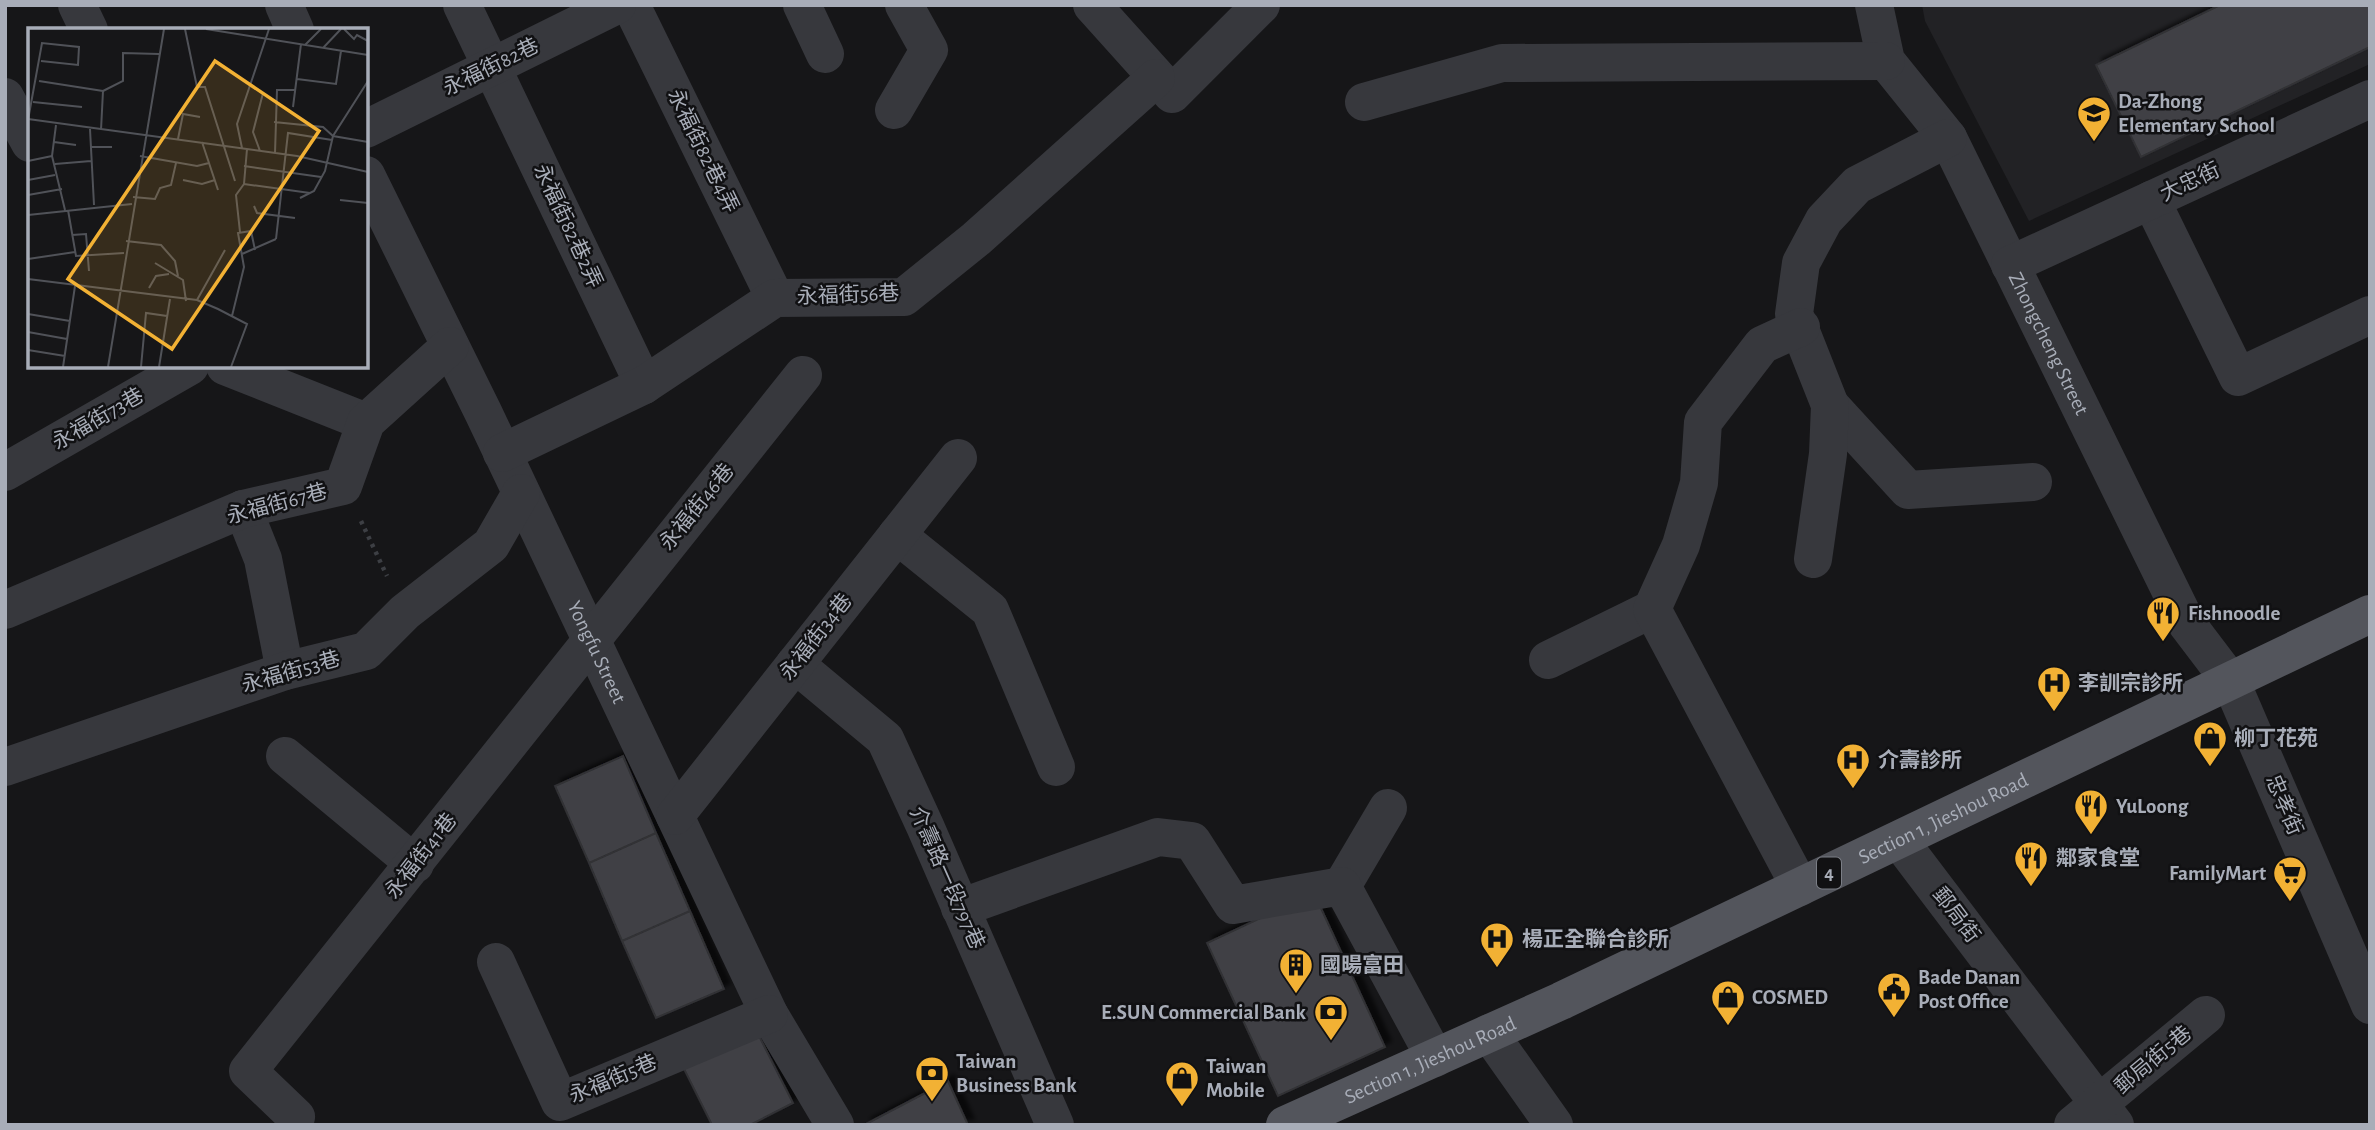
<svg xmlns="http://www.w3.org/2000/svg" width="2375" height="1130" font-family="'Alegreya Sans','Noto Sans TC',sans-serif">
<defs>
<filter id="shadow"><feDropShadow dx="6" dy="-6" stdDeviation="2" flood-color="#0009"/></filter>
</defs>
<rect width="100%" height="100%" fill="#161618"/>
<path fill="#222225" d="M1922 5H2370V64L2029 221 1925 21Z"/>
<path fill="#404145" stroke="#303034" stroke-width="2" filter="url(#shadow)" d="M2220 5H2370V47L2141 157 2096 65Z
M623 756 656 833 589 863 555 786Z
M656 833 690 911 622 941 589 863Z
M1314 893 1385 1047 1278 1096 1207 943Z
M690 911 724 989 656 1018 622 941Z
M756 1030 793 1103 750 1125H712L683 1067Z
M948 1081 968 1125H864Z"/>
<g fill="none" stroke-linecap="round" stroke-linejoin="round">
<path stroke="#3d3f44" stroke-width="4.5" stroke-dasharray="3.5 5" stroke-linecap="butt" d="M361 521 387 576"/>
<g stroke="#37383d" stroke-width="38">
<path d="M77 5 89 30"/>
<path d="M284 5 295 30"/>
<path d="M462 5 644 385"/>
<path d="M631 5 775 298"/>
<path d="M802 5 825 54"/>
<path d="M1092 5 1172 94 1261 5"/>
<path id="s1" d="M1874 5 1886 61 1948 138 2187 624 2231 682 2370 1005"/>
<path d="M5 97 30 143"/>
<path d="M1364 102 1502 63 1886 61"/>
<path d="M894 110 929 50 904 5"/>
<path d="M366 129 617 5"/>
<path id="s2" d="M366 175 483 412 769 1014 835 1125"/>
<path d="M2151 200 2238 377 2370 315"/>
<path d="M2010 265 2370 99"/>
<path d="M225 366 366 422"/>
<path d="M1830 405 1908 490 2033 482"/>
<path d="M502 453 644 385 775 298 904 297 976 239 1156 78"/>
<path d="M5 472 190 366"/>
<path d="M243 509 263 559 285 671"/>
<path d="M897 535 990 610 1056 767"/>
<path d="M1813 559 1828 454 1830 405 1794 314 1801 263 1824 220 1857 185 1948 138"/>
<path d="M5 610 243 509 343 486 366 422 450 346"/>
<path d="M1548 660 1652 609"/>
<path d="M795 664 885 739 925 826 1055 1125"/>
<path d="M285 756 415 864"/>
<path d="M5 767 285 671 366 651 405 612 491 545 521 493"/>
<path d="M675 816 958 458"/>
<path d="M1899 840 2115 1125"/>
<path d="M1342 886 1388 808"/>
<path d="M1800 887 1652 609 1681 545 1699 483 1703 422 1762 345 1801 327"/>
<path d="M960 908 1158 837 1192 841 1233 905 1342 886 1435 1058"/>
<path d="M496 962 560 1102 769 1014"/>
<path d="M1489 1033 1554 1125"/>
<path d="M294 1125 296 1117 248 1071C434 840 617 606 803 375"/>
<path d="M2073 1125 2206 1015"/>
</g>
<path stroke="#53555c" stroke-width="38" id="s3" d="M1285 1125 1561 1001 2370 614"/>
</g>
<defs>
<g id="school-pin" transform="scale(1.75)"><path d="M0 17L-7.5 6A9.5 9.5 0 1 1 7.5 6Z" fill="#f2b134" stroke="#111113"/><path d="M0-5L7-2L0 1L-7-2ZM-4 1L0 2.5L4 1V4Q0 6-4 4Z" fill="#111"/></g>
<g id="restaurant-pin" transform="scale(1.75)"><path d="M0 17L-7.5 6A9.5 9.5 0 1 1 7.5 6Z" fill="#f2b134" stroke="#111113"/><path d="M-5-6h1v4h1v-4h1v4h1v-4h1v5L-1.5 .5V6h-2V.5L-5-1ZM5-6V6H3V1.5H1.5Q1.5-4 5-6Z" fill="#111"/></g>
<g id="hospital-pin" transform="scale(1.75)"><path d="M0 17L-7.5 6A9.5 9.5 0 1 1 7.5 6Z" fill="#f2b134" stroke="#111113"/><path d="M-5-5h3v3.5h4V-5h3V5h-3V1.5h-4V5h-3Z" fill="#111"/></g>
<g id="shop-pin" transform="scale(1.75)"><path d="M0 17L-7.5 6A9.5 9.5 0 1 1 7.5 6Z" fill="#f2b134" stroke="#111113"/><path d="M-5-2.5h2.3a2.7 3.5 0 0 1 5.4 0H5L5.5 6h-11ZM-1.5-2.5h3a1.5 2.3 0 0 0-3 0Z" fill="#111"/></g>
<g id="supermarket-pin" transform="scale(1.75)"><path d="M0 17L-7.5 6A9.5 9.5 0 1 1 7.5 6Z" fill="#f2b134" stroke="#111113"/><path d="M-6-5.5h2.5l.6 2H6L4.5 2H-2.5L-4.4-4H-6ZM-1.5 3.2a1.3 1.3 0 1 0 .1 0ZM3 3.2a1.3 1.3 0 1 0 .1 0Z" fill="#111"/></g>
<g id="building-pin" transform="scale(1.75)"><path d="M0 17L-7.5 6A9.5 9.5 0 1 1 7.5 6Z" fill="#f2b134" stroke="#111113"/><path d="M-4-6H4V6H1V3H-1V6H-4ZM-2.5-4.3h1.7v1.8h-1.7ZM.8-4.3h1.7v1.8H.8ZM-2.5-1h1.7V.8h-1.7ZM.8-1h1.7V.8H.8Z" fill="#111"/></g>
<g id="civic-pin" transform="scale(1.75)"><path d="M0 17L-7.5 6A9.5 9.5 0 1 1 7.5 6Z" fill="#f2b134" stroke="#111113"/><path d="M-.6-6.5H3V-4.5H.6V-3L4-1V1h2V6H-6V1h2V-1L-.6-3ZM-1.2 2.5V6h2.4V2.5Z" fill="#111"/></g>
<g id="bank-pin" transform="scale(1.75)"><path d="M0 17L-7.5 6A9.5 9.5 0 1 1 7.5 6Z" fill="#f2b134" stroke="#111113"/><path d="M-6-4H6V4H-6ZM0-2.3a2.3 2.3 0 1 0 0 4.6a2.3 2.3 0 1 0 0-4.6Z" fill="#111"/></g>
</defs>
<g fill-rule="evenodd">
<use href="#school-pin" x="2094" y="113"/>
<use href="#restaurant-pin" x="2163" y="613"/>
<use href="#hospital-pin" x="2054" y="683"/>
<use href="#shop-pin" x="2210" y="738"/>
<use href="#hospital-pin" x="1853" y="760"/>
<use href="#restaurant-pin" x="2091" y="806"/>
<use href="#restaurant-pin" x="2031" y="858"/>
<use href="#supermarket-pin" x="2290" y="873"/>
<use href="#hospital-pin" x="1497" y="939"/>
<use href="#building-pin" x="1296" y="965"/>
<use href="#civic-pin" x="1894" y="989"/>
<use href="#shop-pin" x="1728" y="997"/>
<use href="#bank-pin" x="1331" y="1012"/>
<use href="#bank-pin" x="932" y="1073"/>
<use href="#shop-pin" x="1182" y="1078"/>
</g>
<g text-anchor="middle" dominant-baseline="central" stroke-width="5" stroke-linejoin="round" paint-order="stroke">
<rect fill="#111113" stroke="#7b7e86" stroke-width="2" x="1817" y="857.5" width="24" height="31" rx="5"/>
<g font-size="19" font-weight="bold" fill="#a8adb8">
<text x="1829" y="873">4</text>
</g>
<g font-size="21" fill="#a8adb8" stroke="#111113">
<text transform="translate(491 67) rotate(-26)">永福街82巷</text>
<text transform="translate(703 151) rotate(64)">永福街82巷4弄</text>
<text transform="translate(2190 182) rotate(-25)">大忠街</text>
<text transform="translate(568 226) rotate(65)">永福街82巷2弄</text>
<text transform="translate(848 295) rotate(-2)">永福街56巷</text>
<text stroke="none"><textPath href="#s1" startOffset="385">Zhongcheng Street</textPath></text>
<text transform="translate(98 419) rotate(-30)">永福街73巷</text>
<text transform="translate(277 504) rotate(-15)">永福街67巷</text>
<text transform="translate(697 507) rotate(-51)">永福街46巷</text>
<text transform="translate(816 637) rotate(-52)">永福街34巷</text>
<text stroke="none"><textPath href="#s2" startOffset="530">Yongfu Street</textPath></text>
<text transform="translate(291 672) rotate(-16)">永福街53巷</text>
<text transform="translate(2284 805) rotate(67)">忠孝街</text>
<text stroke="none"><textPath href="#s3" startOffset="726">Section 1, Jieshou Road</textPath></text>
<text transform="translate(421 856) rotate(-52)">永福街41巷</text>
<text transform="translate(947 878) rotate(66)">介壽路一段797巷</text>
<text transform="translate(1956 915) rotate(53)">郵局街</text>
<text stroke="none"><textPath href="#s3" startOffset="159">Section 1, Jieshou Road</textPath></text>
<text transform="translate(2153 1060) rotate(-40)">郵局街5巷</text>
<text transform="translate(613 1079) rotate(-23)">永福街5巷</text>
</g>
<g font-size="21" font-weight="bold" fill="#a8adb8" stroke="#111113" text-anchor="start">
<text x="2118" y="101">Da-Zhong<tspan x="2118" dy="24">Elementary School</tspan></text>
<text x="2188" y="613">Fishnoodle</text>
<text x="2078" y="683">李訓宗診所</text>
<text x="2234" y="738">柳丁花苑</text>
<text x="1878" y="760">介壽診所</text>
<text x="2116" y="806">YuLoong</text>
<text x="2056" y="858">鄰家食堂</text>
<text x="2266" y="873" text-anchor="end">FamilyMart</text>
<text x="1522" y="939">楊正全聯合診所</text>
<text x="1320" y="965">國暘富田</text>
<text x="1918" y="977">Bade Danan<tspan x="1918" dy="24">Post Office</tspan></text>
<text x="1752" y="997">COSMED</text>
<text x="1306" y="1012" text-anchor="end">E.SUN Commercial Bank</text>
<text x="956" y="1061">Taiwan<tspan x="956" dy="24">Business Bank</tspan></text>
<text x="1206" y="1066">Taiwan<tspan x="1206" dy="24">Mobile</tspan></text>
</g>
</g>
<g transform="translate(28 28)">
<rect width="340" height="340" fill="#161618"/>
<path fill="none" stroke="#505258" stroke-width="2" d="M157 1 169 59H177L207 153M178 1 340 27M316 1 326 11 329 7 340 13M277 17 293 1M295 20 313 1M269 51 308 56 313 23M11 53 75 63M75 63 95 53V25L131 26M5 74 54 79M265 79 273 16M0 91 269 128 340 144M0 92 14 15 51 19 50 37 13 33M246 94 295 99 305 108 340 114M28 97 24 128 37 182M62 101 66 177M73 102 75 63M150 111 155 86 172 89M26 114 48 117M174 114 190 162M62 119H84M214 120 209 96 241 1M232 123 225 104 235 65M247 125 249 62H267M112 128 169 138 181 135M0 133 24 128M27 136 63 133M216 138 293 149M0 152 27 147M155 152 174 156 187 152M216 156 282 165M0 167 34 161M105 169 127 171 132 160 143 157 148 135M272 170 286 163 297 143 305 108 340 53M312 172 340 175M226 178 229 185 267 190M40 182 48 228 96 225M0 187 104 176M212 204 208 167 216 156 219 121M44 207 58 206 61 243M248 211 260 105 304 112M98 213 133 217 147 233 150 248M214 226 248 211M0 231 47 224M127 235 155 252 158 273M0 251 169 272 190 281 219 296 203 339M121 260 128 248 141 246M169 272 197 222M0 286 42 293M204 288 216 239 210 205 223 203 227 222M0 304 39 311M0 322 37 328M35 339 47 258M80 339 136 1M113 339 118 285 139 288M131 339 142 271"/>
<path fill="#f2b134" fill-opacity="0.15" stroke="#f2b134" stroke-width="3.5" d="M187 33 291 103 144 321 40 251Z"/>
<rect width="340" height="340" fill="none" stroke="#a8adb8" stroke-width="3.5"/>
</g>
<rect width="2375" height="1130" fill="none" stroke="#a8adb8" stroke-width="14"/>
</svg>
